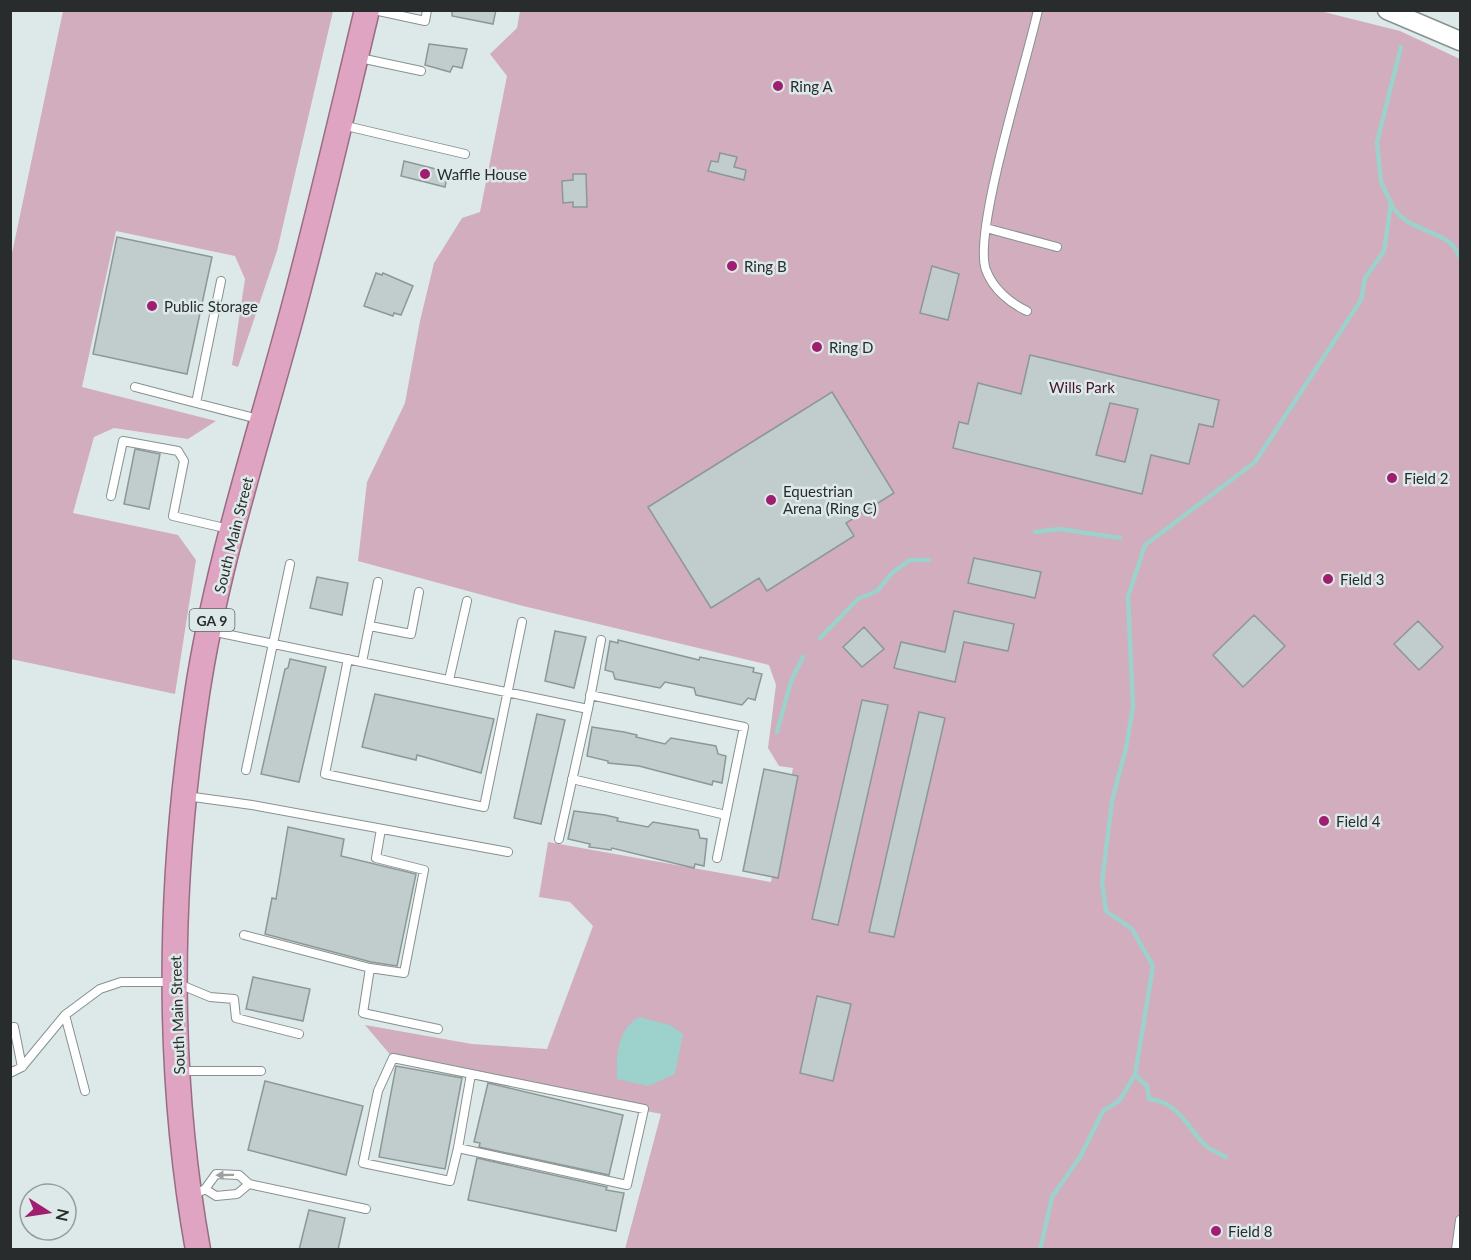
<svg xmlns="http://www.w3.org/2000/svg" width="1471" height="1260" font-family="Lato,sans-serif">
<rect width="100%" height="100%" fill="#dde9e8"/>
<path fill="#d1adbe" d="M1316 10 1400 31 1460 59V1249H625L661 1114 393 1058 365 1025 472 1044 547 1049 593 926 570 902 539 897 548 842 771 882 793 768 779 766 768 748 776 685 769 665 519 605 358 561 367 482 405 403 420 321 434 263 462 218 480 212 507 76 490 54 517 28 520 11Z
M63 11H333L277 251 238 367 232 365 245 279 235 256 116 231 82 387 216 421 188 439 114 428 94 437 73 513 178 535 196 560 175 694 11 659V258Z"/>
<path fill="#9dd1cc" d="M639 1017 670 1025 683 1034 675 1074 648 1086 617 1079C616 1056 617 1030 639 1017Z"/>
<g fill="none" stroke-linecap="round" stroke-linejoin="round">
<path stroke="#9dd1cc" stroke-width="4.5" d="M1391 204C1404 228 1429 228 1449 242 1454 245 1457 252 1460 257
M1035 532 1059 529 1120 538
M820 638 858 599 877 591 892 573 910 560H929
M777 732 791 681 803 657
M1135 1075 1147 1086 1149 1099C1179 1102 1186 1126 1205 1145 1210 1150 1219 1153 1226 1157
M1040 1250 1052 1197 1080 1157 1103 1111 1119 1101 1135 1075 1153 966 1132 929 1106 911 1102 882 1112 801 1126 748 1133 707 1128 597 1145 545 1255 462 1361 300 1365 278 1384 251 1391 203 1381 182 1377 142 1401 47"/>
</g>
<path fill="#c1cdcc" stroke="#8c9796" stroke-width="1.5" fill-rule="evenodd" d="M452 10H496L493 24 452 16Z
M429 44 467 49 462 68 453 66 450 72 425 65Z
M720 153 737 157 734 167 746 170 744 180 708 171 711 161 718 162Z
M404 161 448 172 445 187 401 176Z
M573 174H586L587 207H573V202L563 203 562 181 573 180Z
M117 237 212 257 187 374 93 354Z
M932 266 959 274 948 320 920 313Z
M376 273 382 275 383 273 413 286 401 315 394 313 393 316 364 306Z
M1030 355 1219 400 1213 427 1199 424 1189 464 1151 455 1142 494 953 448 959 422 968 424 978 383 1021 394ZM1110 403 1138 409 1125 462 1096 455Z
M832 392 894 493 846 523 854 536 767 591 759 578 711 608 648 507Z
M135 449 160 454 149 509 124 504Z
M974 558 1041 572 1035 598 968 583Z
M317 577 348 583 342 615 310 608Z
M954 611 1014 624 1008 651 964 642 955 682 894 668 901 642 945 652Z
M1254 615 1285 646 1243 687 1213 655Z
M1418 621 1443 647 1419 670 1394 644Z
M864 627 884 649 862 667 843 647Z
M555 631 586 637 574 688 545 681Z
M618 640 699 660 700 657 754 668 753 672 762 674 755 700 748 698 742 705 696 695 694 688 665 682 660 688 615 679 613 672 605 670 610 641 618 643Z
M290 659 326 667 299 782 261 774 285 669 288 668Z
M375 694 494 719 481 773 417 755 416 760 362 747Z
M862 700 888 705 838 925 812 919Z
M919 712 945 718 894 937 869 932Z
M537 714 565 720 541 824 514 818Z
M592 727 624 732 637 735 636 737 665 744 671 738 716 746 718 754 726 756 722 783 713 781 712 785 639 766 608 763V761L587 756Z
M764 769 798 776 778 878 743 871Z
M574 811 605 815 618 818 617 821 648 827 653 822 698 830 700 838 707 839 704 866 695 864 694 868 612 848 611 850 589 847 590 844 568 839Z
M288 827 344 839 341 856 416 874 397 966 371 962 265 934 272 898 276 899Z
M253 977 310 989 303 1021 246 1009Z
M817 996 851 1004 833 1081 800 1073Z
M396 1066 462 1078 445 1169 379 1157Z
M265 1081 363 1106 346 1175 248 1150Z
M488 1083 623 1115 609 1175 479 1147 480 1143 474 1142Z
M477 1158 607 1187 606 1190 624 1193 616 1231 468 1200Z
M309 1210 345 1218 338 1250H299Z"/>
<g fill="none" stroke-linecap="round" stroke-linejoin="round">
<g stroke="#869190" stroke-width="10">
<path id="service" d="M374 10 425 21 427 10
M360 58 421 71
M342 125 465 154
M986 228 1057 247
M221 281 196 403 258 419
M1027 311C1010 303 993 289 986 270 972 233 1028 58 1038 10
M135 387 196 403
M111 496 123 441 178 451 184 461 173 516 229 529
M370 626 411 634 419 592
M211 631 588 709 601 640
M348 659 325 774 484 807 522 622
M362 662 378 582
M449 680 467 601
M590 695 744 727 717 858
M246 770 290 564
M572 779 726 815
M186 796 252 805 508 852
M559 839 588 709
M244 935 370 968 363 1013 438 1029
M370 968 404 973 424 870 376 858 381 829
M65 1015 85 1091
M14 1027 22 1067
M393 1058 644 1109 627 1185 458 1148 450 1181 363 1163 378 1091Z
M180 1071H261
M10 1073 22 1067 65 1015 100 989 121 982H174L210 997 234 999 236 1018 299 1034
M458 1148 471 1074
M205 1189 216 1196 237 1194 249 1184
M194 1195 205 1189 216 1174 239 1175 249 1184 366 1209
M1456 1250 1460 1220"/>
</g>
<g stroke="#869190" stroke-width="21">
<path id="tertiary" d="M1387 10 1460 41"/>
</g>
<g stroke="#996c84" stroke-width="27">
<path id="trunk" d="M198 1250C165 1066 169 878 197 694 215 575 252 459 284 343 315 233 340 122 367 10"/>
</g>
<use href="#service" stroke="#fff" stroke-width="8"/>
<use href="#tertiary" stroke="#fff" stroke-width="18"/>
<use href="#trunk" stroke="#dea4c2" stroke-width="24"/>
</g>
<defs><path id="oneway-solid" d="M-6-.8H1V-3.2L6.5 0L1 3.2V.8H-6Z" transform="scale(1.5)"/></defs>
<use fill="#9ea0a0" href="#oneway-solid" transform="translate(225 1175) rotate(179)"/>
<g fill="#9f1e6f" stroke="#dde9e8" stroke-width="2">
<circle cx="778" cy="86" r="6"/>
<circle cx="425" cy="174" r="6"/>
<circle cx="732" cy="266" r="6"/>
<circle cx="152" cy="306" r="6"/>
<circle cx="817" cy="347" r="6"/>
<circle cx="1392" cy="478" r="6"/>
<circle cx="771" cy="500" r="6"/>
<circle cx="1328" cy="579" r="6"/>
<circle cx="1324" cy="821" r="6"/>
<circle cx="1216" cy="1231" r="6"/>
</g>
<g text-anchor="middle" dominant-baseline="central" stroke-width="5" stroke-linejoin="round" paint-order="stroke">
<rect fill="#dde9e8" stroke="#5e6564" stroke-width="1.5" x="189.5" y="609" width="45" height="22" rx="4.5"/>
<g font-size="14" font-weight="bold" fill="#282c2c">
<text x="212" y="620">GA 9</text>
</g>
<g font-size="15" fill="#282c2c" stroke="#dde9e8" text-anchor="start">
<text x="790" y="86">Ring A</text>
<text x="437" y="174">Waffle House</text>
<text x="744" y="266">Ring B</text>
<text x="164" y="306">Public Storage</text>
<text x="829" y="347">Ring D</text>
<text x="1404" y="478">Field 2</text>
<text x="783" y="491">Equestrian<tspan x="783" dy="17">Arena (Ring C)</tspan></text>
<text x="1340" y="579">Field 3</text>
<text x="1336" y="821">Field 4</text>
<text x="1228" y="1231">Field 8</text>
</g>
<g font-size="15" fill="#461531" stroke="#dde9e8">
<text x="1082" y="387">Wills Park</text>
</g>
<g font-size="15" fill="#282c2c" stroke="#dde9e8">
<text transform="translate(233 535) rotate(-76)">South Main Street</text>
<text transform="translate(177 1015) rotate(-92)">South Main Street</text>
</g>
</g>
<rect width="1471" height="1260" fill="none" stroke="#282c2c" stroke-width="24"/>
<g transform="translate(48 1212) rotate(102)"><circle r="28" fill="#dde9e8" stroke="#959d9d" stroke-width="1.5"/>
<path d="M0-4.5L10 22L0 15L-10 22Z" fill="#9f1e6f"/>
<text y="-9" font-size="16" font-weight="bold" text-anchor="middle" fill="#282c2c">N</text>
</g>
</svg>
